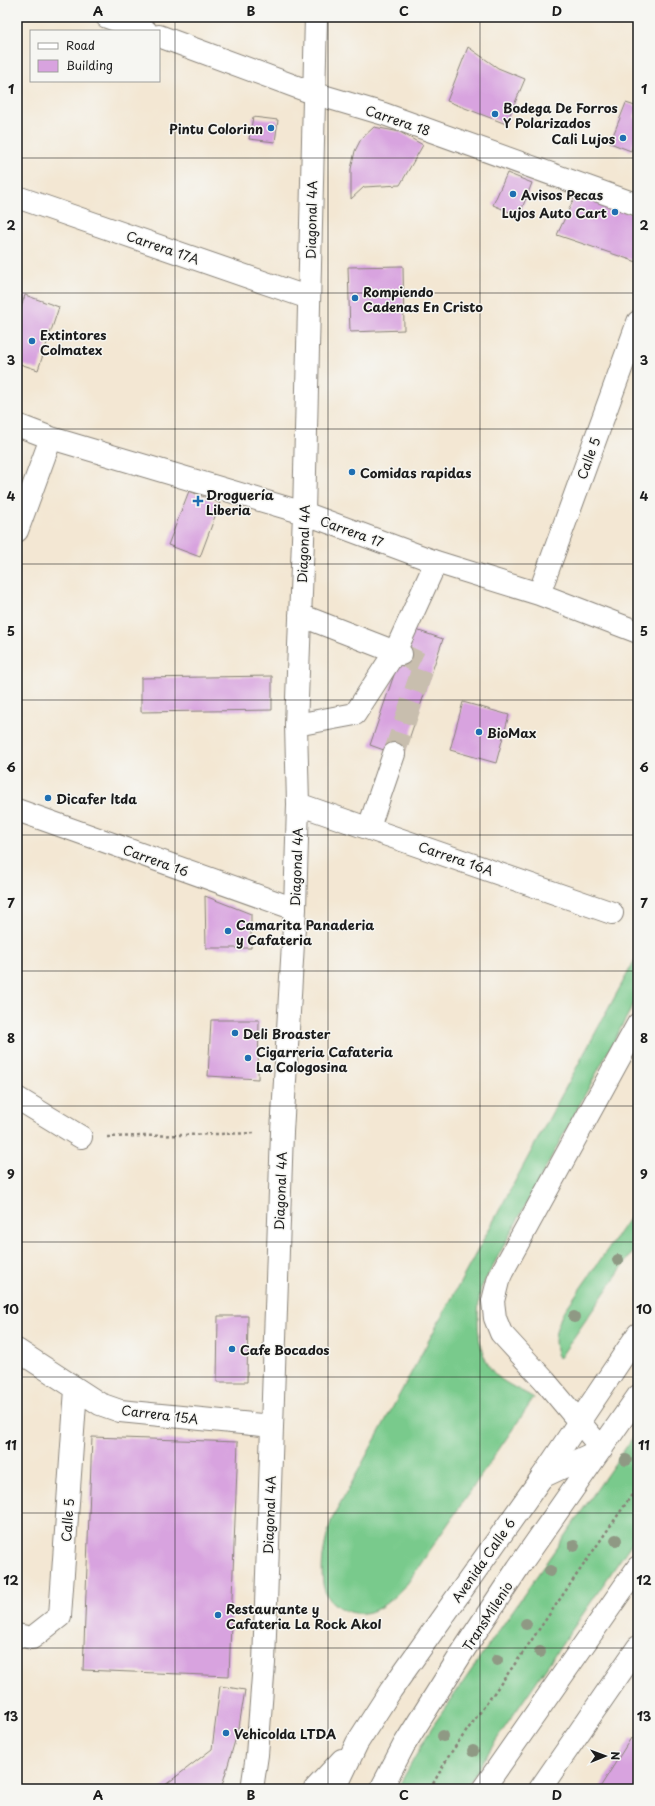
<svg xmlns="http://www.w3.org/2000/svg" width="655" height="1806" font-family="'Playpen Sans',sans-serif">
<rect width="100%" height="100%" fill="#f6f6f2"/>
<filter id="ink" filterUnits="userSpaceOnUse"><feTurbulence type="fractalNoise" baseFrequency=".025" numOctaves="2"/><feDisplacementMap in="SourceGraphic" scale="8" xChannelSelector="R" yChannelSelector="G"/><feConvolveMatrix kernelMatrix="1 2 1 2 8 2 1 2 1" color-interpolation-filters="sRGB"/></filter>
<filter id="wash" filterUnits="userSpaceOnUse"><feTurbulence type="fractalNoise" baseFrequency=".012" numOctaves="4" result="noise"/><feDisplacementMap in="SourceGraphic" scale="16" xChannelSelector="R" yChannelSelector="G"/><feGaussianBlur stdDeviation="0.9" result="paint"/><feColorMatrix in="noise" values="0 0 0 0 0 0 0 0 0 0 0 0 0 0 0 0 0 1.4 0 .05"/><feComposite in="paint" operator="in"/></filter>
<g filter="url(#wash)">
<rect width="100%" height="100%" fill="#f3e7d3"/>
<path fill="#79ca8c" stroke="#4a7354" d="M638 954V996L481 1288C476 1315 475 1355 497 1376 507 1385 523 1391 534 1398L407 1584C398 1592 390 1602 379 1608 358 1621 327 1609 323 1584 320 1562 325 1542 331 1521Z
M638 1206V1244L559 1359C552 1342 555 1329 563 1313Z
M638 1430V1534L501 1733 465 1789H397L432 1727Z"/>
<g id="blocks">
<path fill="#d8a3df" d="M468 47 498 68 525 79 506 124 447 101Z
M626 103 638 107 634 118 638 120V133L631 151 610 143Z
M253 117 278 120 275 142 249 139Z
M374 127 400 132 423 145 400 185 364 187 351 199V169L355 151 361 139Z
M507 173 532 183 519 216 493 205Z
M576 194 638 216 637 262 557 235Z
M403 266 404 330 350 332 348 267Z
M25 295 59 307 38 370 17 363V320Z
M189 491 220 503 200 557 168 545Z
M410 628 443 639 403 757 370 745Z
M272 676V710L141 712V678Z
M463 702 509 715 496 763 450 750Z
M205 896 251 914V948H206Z
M211 1020H259L258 1079 208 1076Z
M218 1316H248L247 1382H217Z
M92 1437 238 1442 229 1676 83 1670Z
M220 1686 245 1690 239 1727 221 1789H160L212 1749Z
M631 1738 638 1742V1789H599Z"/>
</g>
</g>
<g filter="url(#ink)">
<use href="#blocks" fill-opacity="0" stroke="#888278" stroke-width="1"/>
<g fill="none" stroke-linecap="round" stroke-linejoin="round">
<path stroke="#c8beae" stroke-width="22" stroke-dasharray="22 11" stroke-linecap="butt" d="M394 754 424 665 401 654"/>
<g stroke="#888278" stroke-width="24">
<path id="minor" d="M107 17 146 31
M159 36 313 93 384 114 638 205
M17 197 309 298
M17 425 51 438 304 513 436 562 539 594 638 632
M17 531 51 438
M539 594 638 322
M300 615 395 652 436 562
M296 725 355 714 395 652 401 654
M298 804 612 913
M17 810 295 909
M369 827 394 754
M17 1098 81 1137
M17 1350 100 1404 120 1411 272 1426
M542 1477 602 1449 545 1381 501 1333 495 1318 493 1301 498 1281 502 1272 638 1024
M17 1635 32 1638 60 1616 76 1389
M252 1789 257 1755 264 1663 282 1132 295 909 298 804 296 725 304 513 316 17
M381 1789 404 1745 465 1648 518 1568 638 1396
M483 1789 638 1567"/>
</g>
<g stroke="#888278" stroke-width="24">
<path id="major" d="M315 1789 342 1760
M335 1789 357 1743 391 1690 542 1477 638 1334
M540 1789 638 1647"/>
</g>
<path stroke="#888278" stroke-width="2.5" stroke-dasharray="3 3" stroke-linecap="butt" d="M107 1137 256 1133
M430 1789 450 1754 522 1654 638 1486"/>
<use href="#minor" stroke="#fff" stroke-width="22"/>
<use href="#major" stroke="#fff" stroke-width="22"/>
</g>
<g fill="#8f9984">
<circle cx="618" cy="1260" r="6"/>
<circle cx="574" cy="1317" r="6"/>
<circle cx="626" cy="1460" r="6"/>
<circle cx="616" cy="1540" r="6"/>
<circle cx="574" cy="1546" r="6"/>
<circle cx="550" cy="1571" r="6"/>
<circle cx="526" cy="1624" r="6"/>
<circle cx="540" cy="1652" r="6"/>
<circle cx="497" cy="1660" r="6"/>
<circle cx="443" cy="1736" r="6"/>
<circle cx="473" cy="1751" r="6"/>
</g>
</g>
<path fill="none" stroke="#1c1c1c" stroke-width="1" stroke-opacity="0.55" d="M175 17V1789M328 17V1789M480 17V1789M17 158H638M17 293H638M17 429H638M17 564H638M17 700H638M17 835H638M17 971H638M17 1106H638M17 1242H638M17 1377H638M17 1513H638M17 1648H638"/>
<g fill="#1f6fb2" stroke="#f6f6f2" stroke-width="1.5">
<circle cx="495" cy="114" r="4"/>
<circle cx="271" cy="128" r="4"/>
<circle cx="623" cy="138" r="4"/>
<circle cx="513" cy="194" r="4"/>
<circle cx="615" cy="212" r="4"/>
<circle cx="355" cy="298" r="4"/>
<circle cx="32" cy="341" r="4"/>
<circle cx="352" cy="472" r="4"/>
<path d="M196 495h4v4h4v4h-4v4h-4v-4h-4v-4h4z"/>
<circle cx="479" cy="732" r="4"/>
<circle cx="48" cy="798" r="4"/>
<circle cx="228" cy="931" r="4"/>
<circle cx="235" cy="1033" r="4"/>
<circle cx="248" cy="1058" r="4"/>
<circle cx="232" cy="1349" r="4"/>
<circle cx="218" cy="1615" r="4"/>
<circle cx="226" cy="1733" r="4"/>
</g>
<g text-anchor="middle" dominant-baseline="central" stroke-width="3" stroke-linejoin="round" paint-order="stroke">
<g font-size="13" font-weight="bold" fill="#1c1c1c" stroke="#f6f6f2" text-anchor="start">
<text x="503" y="107">Bodega De Forros<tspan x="503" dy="15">Y Polarizados</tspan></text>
<text x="263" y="128" text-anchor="end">Pintu Colorinn</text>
<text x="615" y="138" text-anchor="end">Cali Lujos</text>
<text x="521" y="194">Avisos Pecas</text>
<text x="607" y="212" text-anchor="end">Lujos Auto Cart</text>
<text x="363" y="291">Rompiendo<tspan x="363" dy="15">Cadenas En Cristo</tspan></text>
<text x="40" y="334">Extintores<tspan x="40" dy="15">Colmatex</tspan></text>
<text x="360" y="472">Comidas rapidas</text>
<text x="206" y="494">Droguería<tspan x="206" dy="15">Liberia</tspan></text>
<text x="487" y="732">BioMax</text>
<text x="56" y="798">Dicafer ltda</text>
<text x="236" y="924">Camarita Panaderia<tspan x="236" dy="15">y Cafateria</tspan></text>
<text x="243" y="1033">Deli Broaster</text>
<text x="256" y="1051">Cigarreria Cafateria<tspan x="256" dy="15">La Cologosina</tspan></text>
<text x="240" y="1349">Cafe Bocados</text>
<text x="226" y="1608">Restaurante y<tspan x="226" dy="15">Cafateria La Rock Akol</tspan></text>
<text x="234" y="1733">Vehicolda LTDA</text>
</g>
<g font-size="13" fill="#1c1c1c" stroke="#f6f6f2">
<text transform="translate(398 120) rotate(19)">Carrera 18</text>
<text transform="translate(311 220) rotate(-89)">Diagonal 4A</text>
<text transform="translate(163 247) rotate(19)">Carrera 17A</text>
<text transform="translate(588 458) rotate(-70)">Calle 5</text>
<text transform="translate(352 531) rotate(20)">Carrera 17</text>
<text transform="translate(303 544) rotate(-88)">Diagonal 4A</text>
<text transform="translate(456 858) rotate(19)">Carrera 16A</text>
<text transform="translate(156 860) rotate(20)">Carrera 16</text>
<text transform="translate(296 867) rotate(-88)">Diagonal 4A</text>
<text transform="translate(280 1191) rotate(-88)">Diagonal 4A</text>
<text transform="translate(160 1414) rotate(7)">Carrera 15A</text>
<text transform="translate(269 1515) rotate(-88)">Diagonal 4A</text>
<text transform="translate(67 1520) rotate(-86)">Calle 5</text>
<text transform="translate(483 1560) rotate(-55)">Avenida Calle 6</text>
<text transform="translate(487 1616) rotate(-57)">TransMilenio</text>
</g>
</g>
<rect width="655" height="1806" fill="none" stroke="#f6f6f2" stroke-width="44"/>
<rect x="30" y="30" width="130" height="52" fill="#f6f6f2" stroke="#9f9f9c"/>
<rect x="38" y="43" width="20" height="6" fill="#ffffff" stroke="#9f9f9c"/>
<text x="66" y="50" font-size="12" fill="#1c1c1c">Road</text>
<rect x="38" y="60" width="20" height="12" fill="#d8a3df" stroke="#9f9f9c"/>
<text x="66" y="70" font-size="12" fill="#1c1c1c">Building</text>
<g transform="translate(605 1756) rotate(89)" stroke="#f6f6f2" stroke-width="3" paint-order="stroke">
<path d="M0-3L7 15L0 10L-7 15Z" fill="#1c1c1c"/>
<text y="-6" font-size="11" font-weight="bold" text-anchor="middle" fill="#1c1c1c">N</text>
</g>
<rect x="22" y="22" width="611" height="1762" fill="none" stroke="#1c1c1c" stroke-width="1.5"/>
<g font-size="13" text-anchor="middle" font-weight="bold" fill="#1c1c1c">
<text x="98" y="16">A</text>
<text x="251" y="16">B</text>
<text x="404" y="16">C</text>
<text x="557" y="16">D</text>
<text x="11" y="94">1</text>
<text x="644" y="94">1</text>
<text x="11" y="230">2</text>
<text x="644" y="230">2</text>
<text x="11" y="365">3</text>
<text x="644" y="365">3</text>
<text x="11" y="501">4</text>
<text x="644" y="501">4</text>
<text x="11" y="636">5</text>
<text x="644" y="636">5</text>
<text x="11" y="772">6</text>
<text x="644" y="772">6</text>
<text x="11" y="908">7</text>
<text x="644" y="908">7</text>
<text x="11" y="1043">8</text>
<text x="644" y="1043">8</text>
<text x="11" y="1179">9</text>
<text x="644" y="1179">9</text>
<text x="11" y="1314">10</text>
<text x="644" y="1314">10</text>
<text x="11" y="1450">11</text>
<text x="644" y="1450">11</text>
<text x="11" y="1585">12</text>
<text x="644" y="1585">12</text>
<text x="11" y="1721">13</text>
<text x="644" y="1721">13</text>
<text x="98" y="1800">A</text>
<text x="251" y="1800">B</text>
<text x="404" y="1800">C</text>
<text x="557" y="1800">D</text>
</g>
</svg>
